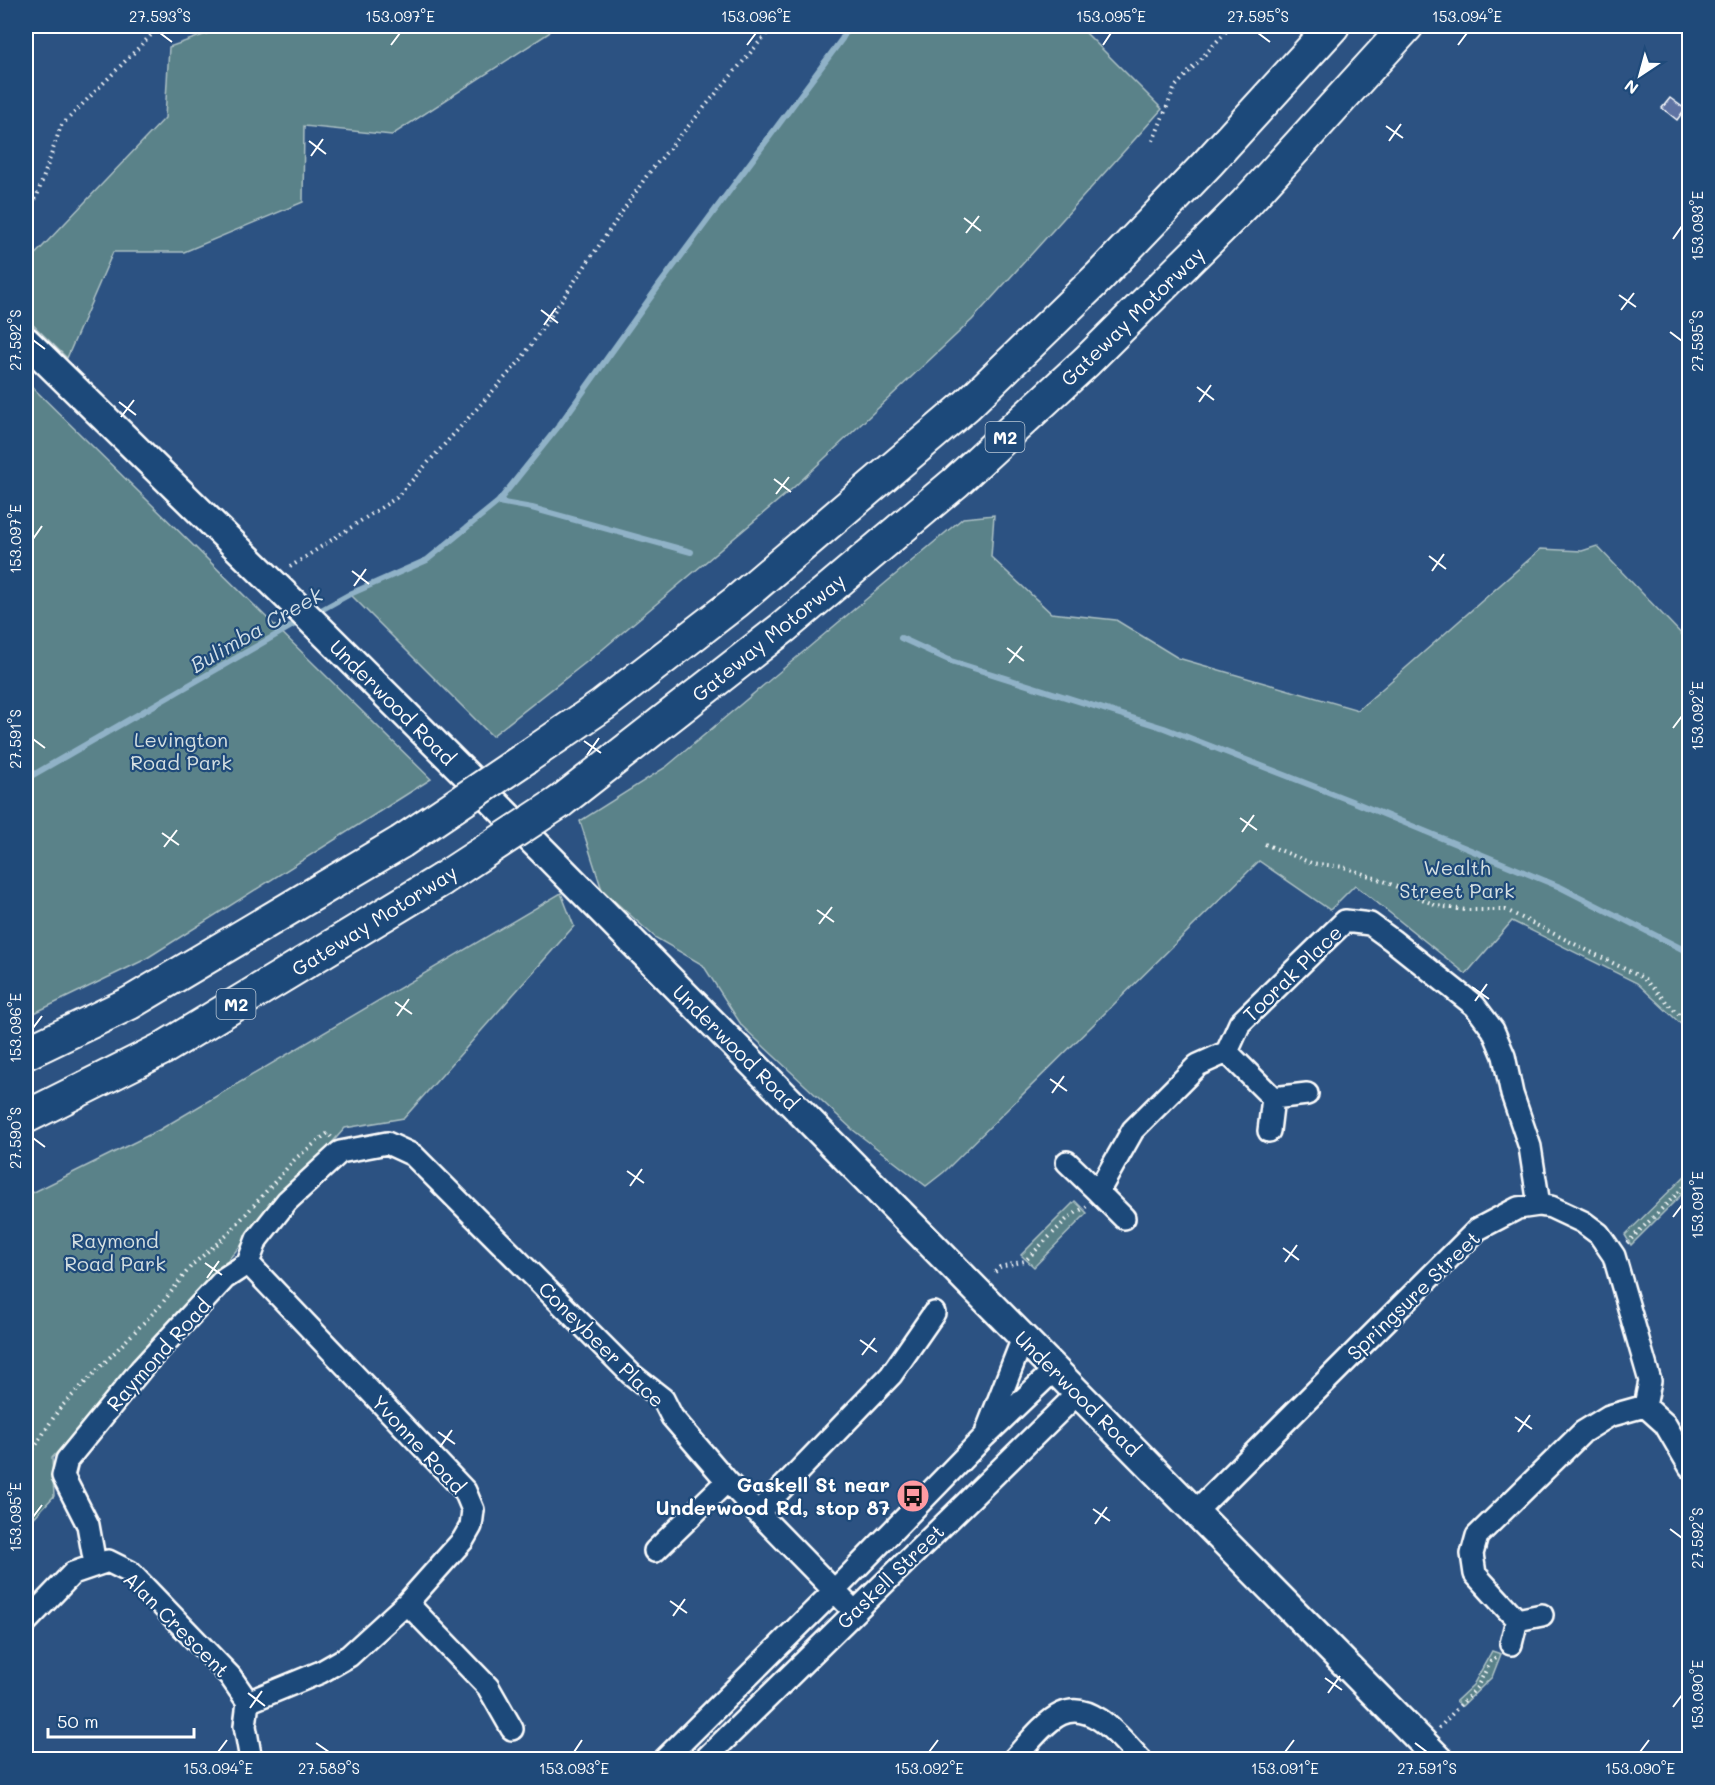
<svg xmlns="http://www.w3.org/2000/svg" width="1715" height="1785" font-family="Mali,sans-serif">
<rect width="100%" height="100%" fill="#2c5282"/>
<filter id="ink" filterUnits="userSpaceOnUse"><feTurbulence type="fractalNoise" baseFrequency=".0167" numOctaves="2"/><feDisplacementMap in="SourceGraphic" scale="12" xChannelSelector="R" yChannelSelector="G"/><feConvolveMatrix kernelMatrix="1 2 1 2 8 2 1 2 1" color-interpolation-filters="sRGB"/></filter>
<g filter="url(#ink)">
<path fill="#5a8289" stroke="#acc0c4" stroke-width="1.5" d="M229 26H554L549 33 392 135 304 126 303 202 184 252H113L67 358 26 318V264L165 118 169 47Z
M849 26H1079L1162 109 972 320 793 488 603 649 492 736 350 594 427 560 498 502 558 427 658 287 842 39Z
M26 381 431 779 144 960 26 1017Z
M994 515 991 557 1051 613 1116 620 1178 658 1358 710 1541 549 1582 551 1597 546 1689 642V1030L1684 1027 1637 983 1512 921 1466 974 1355 885 1330 910 1259 861 944 1172 926 1186 853 1130 742 1026 703 965 656 938 602 890 580 821 666 767 963 518Z
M561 893 574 926 404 1118 345 1128 52 1458 54 1496 26 1526V1196L159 1130Z
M1689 1172V1187L1631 1245 1625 1235Z
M1075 1201 1087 1213 1034 1267 1021 1255Z
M1492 1651 1501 1654 1492 1677 1462 1706 1456 1701 1473 1685Z"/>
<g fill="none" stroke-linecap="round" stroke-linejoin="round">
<path stroke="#90b2c7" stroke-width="6" d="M498 502 532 508 691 552
M314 614 350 594 427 560 498 502 558 427 658 287 842 39 849 26
M901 638 951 661 1164 728 1354 802 1560 887 1690 953
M26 779 302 620"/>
</g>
<path fill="#5f73a3" stroke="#fff" stroke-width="1.5" d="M1670 98 1685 109 1677 120 1662 108Z"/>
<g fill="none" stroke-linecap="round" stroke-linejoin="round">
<g stroke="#fff" stroke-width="26">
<path id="minor" d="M1227 1052 1273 1098
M1273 1098 1307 1094
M1269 1131 1273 1098
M1067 1162 1098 1192
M1124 1218 1098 1192 1133 1130 1198 1065 1227 1052 1240 1023 1345 921 1370 924 1392 940 1475 1006 1493 1030 1504 1056 1512 1094 1530 1147 1539 1205
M987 1430 1023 1338
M1196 1511 1478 1229 1518 1208 1539 1205 1551 1207 1583 1222 1599 1234 1614 1256 1650 1381 1645 1406 1665 1424 1690 1467
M758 1513 891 1375 934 1313
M655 1551 727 1481
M95 1564 88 1525 63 1476 67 1460 142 1368 225 1278 248 1263 257 1239 287 1201 340 1152 387 1143 413 1155 631 1374 663 1399 672 1417 727 1481 854 1611
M407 1603 488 1687 512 1729
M1517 1620 1475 1574 1472 1554 1477 1536 1583 1432 1609 1416 1645 1406
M26 1622 73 1573 108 1561 130 1572 230 1676 248 1702 245 1726 251 1760
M1511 1644 1517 1620 1542 1615
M248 1702 321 1672 349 1656 407 1603 463 1540 471 1526 473 1510 465 1491 248 1263
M664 1760 834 1591 985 1436 1054 1370
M704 1760 1077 1394
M1013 1760C1026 1746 1044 1722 1061 1714 1092 1699 1122 1740 1141 1760"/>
</g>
<g stroke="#fff" stroke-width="32">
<path id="major" d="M26 341 318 627 545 853 1440 1760"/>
</g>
<g stroke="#fff" stroke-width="36">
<path id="highway" d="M527 757 603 705 736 602 967 405 1099 277 1208 163 1333 26
M560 802 784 627 956 482 1087 361 1245 204 1407 26
M26 1053 130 1003 401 842
M26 1117 162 1049 441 880"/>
</g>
<path stroke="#fff" stroke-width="4" stroke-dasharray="1.5 4.5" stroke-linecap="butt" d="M1153 141 1175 87 1231 26
M26 215 37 196 61 126 160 26
M290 567 396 498 520 361 648 174 773 26
M1265 844 1311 863 1344 867 1386 882 1437 906 1466 910H1506L1643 978 1681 1017 1690 1022
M1627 1243 1690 1181
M995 1272 1000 1267 1025 1261 1069 1217 1087 1206
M26 1459C39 1443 48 1424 61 1407L160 1306 192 1265 227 1235 296 1158 328 1133 331 1137
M1439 1728 1477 1687 1491 1661 1499 1655"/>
<use href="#minor" stroke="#1f4a7a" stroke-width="21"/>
<use href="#major" stroke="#1f4a7a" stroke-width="27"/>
<use href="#highway" stroke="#1f4a7a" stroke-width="32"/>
<g stroke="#fff" stroke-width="36" stroke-linecap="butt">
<path id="highway-bridge" d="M401 842 527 757
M441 880 560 802"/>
</g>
<use href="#highway-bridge" stroke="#1f4a7a" stroke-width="32"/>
</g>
</g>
<path fill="none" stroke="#fff" stroke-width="2" d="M160 33 172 42M1258 33 1270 42M391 45 400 33M747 45 756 33M1103 45 1111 33M1458 45 1467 33M1386 126 1403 138M309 141 326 154M1389 141 1401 124M311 156 323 139M964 218 981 231M966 233 979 216M1673 239 1682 226M1619 295 1636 307M541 310 558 323M1621 310 1634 293M544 325 556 308M1670 332 1682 341M33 340 45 349M1197 387 1214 400M119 402 136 415M1199 402 1211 385M121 417 134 400M774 479 791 492M776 494 789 477M33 539 42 526M1429 556 1446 569M352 571 369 584M1432 571 1444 554M354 586 366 569M1007 648 1024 661M1009 663 1022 646M1673 728 1682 716M33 739 45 748M584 741 601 753M587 755 599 738M1240 818 1257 830M1242 832 1254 815M162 833 179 845M164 847 177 830M817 910 834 922M819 924 832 907M1472 987 1489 999M1475 1001 1487 984M395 1002 412 1014M397 1016 409 999M33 1028 42 1016M1050 1079 1067 1091M1052 1093 1064 1076M33 1138 45 1147M627 1171 644 1183M630 1186 642 1169M1673 1217 1682 1205M1283 1248 1299 1260M1285 1262 1297 1245M205 1263 222 1275M207 1278 219 1261M860 1340 877 1352M862 1355 875 1338M1515 1417 1532 1429M438 1432 455 1444M1518 1432 1530 1415M440 1447 452 1430M1093 1509 1110 1521M33 1517 42 1505M1095 1524 1107 1507M1670 1529 1682 1538M670 1601 687 1613M673 1616 685 1599M1325 1678 1342 1690M248 1693 265 1706M1328 1693 1340 1676M1673 1707 1682 1695M250 1708 262 1691M316 1743 329 1752M1415 1743 1427 1752M218 1752 227 1740M574 1752 582 1740M929 1752 938 1740M1285 1752 1294 1740M1640 1752 1649 1740"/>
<defs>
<g id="bus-disc" transform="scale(1.725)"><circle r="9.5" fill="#ff9aa2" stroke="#1f4a7a"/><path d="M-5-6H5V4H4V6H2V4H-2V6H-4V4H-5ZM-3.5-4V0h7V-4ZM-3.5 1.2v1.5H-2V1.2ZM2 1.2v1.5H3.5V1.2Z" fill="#111"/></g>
</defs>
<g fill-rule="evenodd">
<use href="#bus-disc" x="913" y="1496"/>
</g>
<g text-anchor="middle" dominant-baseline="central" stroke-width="4.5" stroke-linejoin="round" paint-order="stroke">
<g fill="#1f4a7a" stroke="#bcc9d7" stroke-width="1.5">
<rect x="985.5" y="422" width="39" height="30" rx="4.5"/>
<rect x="216.5" y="989" width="39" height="30" rx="4.5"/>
</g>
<g font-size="18" font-weight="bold" fill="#fff">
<text x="1005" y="437">M2</text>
<text x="236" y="1004">M2</text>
</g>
<g font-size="20" fill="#fff" stroke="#1f4a7a">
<text transform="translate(1132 316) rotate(-44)">Gateway Motorway</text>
<text transform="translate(768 637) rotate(-39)">Gateway Motorway</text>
<text transform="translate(393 702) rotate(45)">Underwood Road</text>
<text transform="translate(374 920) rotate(-32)">Gateway Motorway</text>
<text transform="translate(1292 973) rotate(-44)">Toorak Place</text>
<text transform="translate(736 1047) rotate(45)">Underwood Road</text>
<text transform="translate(1413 1295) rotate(-44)">Springsure Street</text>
<text transform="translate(602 1344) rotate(45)">Coneybeer Place</text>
<text transform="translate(158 1354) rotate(-48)">Raymond Road</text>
<text transform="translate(1078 1393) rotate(45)">Underwood Road</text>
<text transform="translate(419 1444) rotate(47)">Yvonne Road</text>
<text transform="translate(890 1576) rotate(-44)">Gaskell Street</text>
<text transform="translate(177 1624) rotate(45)">Alan Crescent</text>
</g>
<g font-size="20" fill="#d6e0e2" stroke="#1f4a7a">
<text x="181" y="739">Levington<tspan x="181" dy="23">Road Park</tspan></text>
<text x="1457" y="867">Wealth<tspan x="1457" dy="23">Street Park</tspan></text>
<text x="115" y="1240">Raymond<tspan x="115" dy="23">Road Park</tspan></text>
</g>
<g font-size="20" font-weight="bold" fill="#fff" stroke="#1f4a7a" text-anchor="end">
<text x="890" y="1484">Gaskell St near<tspan x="890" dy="23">Underwood Rd, stop 87</tspan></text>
</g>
<g font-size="21" font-style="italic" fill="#d1dfe8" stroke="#1f4a7a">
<text transform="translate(256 629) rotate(-30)">Bulimba Creek</text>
</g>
</g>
<rect width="1715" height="1785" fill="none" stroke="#1f4a7a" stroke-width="66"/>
<g transform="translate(1640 75) rotate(216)" stroke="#1f4a7a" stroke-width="4.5" paint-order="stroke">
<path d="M0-4.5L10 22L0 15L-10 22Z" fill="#ffffff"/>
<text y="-9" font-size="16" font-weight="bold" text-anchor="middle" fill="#ffffff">N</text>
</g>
<path d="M48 1728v9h146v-9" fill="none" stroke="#ffffff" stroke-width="3"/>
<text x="57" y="1728" font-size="18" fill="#ffffff" stroke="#1f4a7a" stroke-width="4.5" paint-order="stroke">50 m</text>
<rect x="33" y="33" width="1649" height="1719" fill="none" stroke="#fff" stroke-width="2"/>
<g font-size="15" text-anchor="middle" fill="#fff">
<text x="160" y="22">27.593°S</text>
<text x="400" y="22">153.097°E</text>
<text x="756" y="22">153.096°E</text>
<text x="1111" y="22">153.095°E</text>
<text x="1258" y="22">27.595°S</text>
<text x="1467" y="22">153.094°E</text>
<text transform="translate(1698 226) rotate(-90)" y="5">153.093°E</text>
<text transform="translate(16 340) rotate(-90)" y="5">27.592°S</text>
<text transform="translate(1698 341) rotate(-90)" y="5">27.595°S</text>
<text transform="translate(16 539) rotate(-90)" y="5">153.097°E</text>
<text transform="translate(1698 716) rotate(-90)" y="5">153.092°E</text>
<text transform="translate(16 739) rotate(-90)" y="5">27.591°S</text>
<text transform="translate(16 1028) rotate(-90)" y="5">153.096°E</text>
<text transform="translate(16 1138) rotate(-90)" y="5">27.590°S</text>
<text transform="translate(1698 1205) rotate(-90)" y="5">153.091°E</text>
<text transform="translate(16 1517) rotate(-90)" y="5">153.095°E</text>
<text transform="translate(1698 1538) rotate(-90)" y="5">27.592°S</text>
<text transform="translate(1698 1695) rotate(-90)" y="5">153.090°E</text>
<text x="218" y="1774">153.094°E</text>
<text x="329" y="1774">27.589°S</text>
<text x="574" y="1774">153.093°E</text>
<text x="929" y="1774">153.092°E</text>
<text x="1285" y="1774">153.091°E</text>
<text x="1427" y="1774">27.591°S</text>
<text x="1640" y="1774">153.090°E</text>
</g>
</svg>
